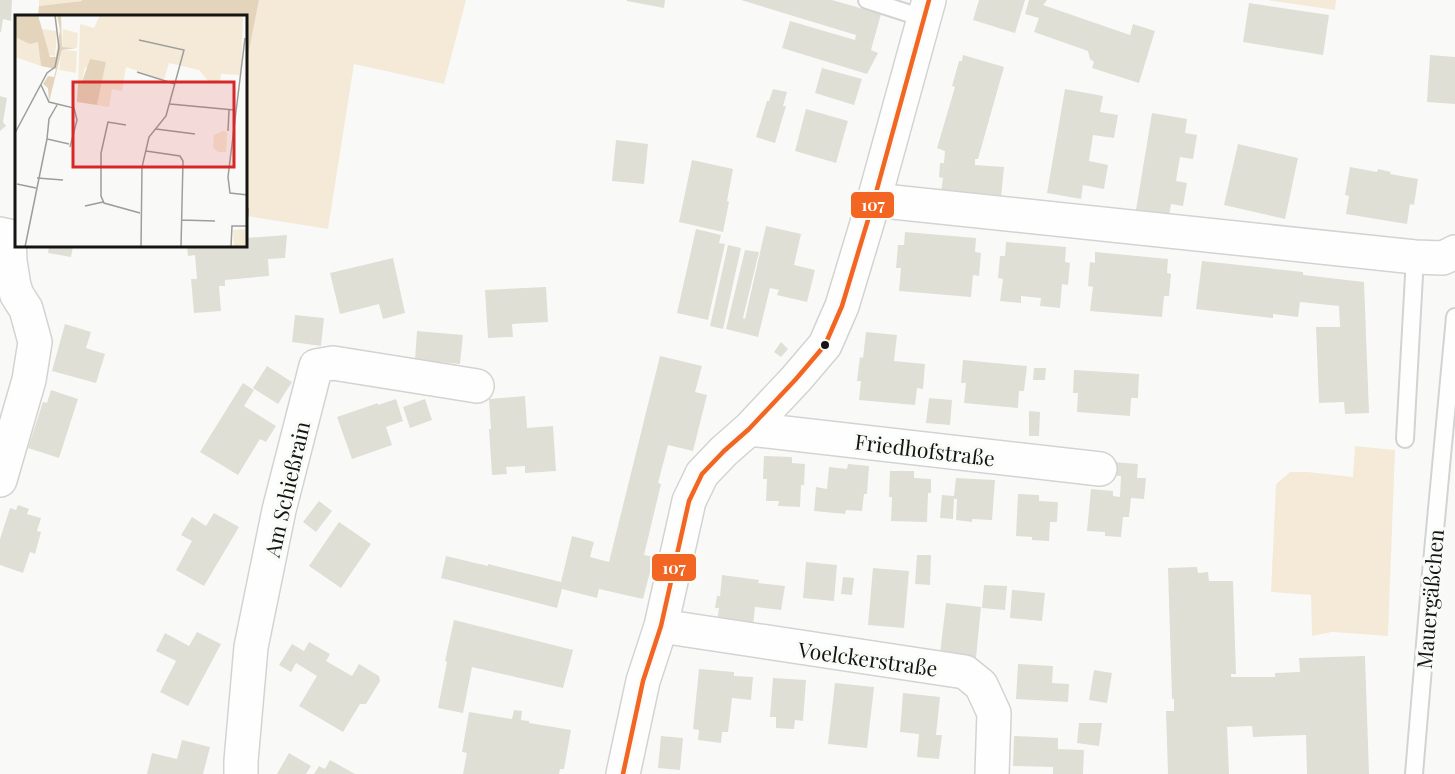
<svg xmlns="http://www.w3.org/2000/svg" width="1455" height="774" font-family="'Playfair Display',serif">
<rect width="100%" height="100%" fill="#f9faf8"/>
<path fill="#f5ead8" d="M39 0H82V1L39 6Z
M259 0H466L444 84 354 64 328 229 246 216V66Z
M1267 0H1336L1335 10Z
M1355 446 1395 450 1388 636 1332 632 1312 636 1311 595 1271 592 1276 484 1290 472H1308L1353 477Z"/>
<path fill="#e4d4bc" d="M82 0H259L246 66V16H38L39 6 82 1Z"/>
<path fill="#e0dfd5" d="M0 0H12L11 21 3 19 1 32H0Z
M627 0H665L664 8 627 1Z
M741 0H832L881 14 871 50 878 53 867 74 782 48 790 21 855 40 856 35Z
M979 0H1025L1015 33 973 20Z
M1029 0H1047L1043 5 1130 35 1133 24 1155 31 1139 83 1092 68 1094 62 1090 59 1088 51 1034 32 1039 18 1025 14Z
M1249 3 1329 15 1323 55 1243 42Z
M963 55 1004 67 978 159H975V165L1004 167 1001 198 941 192 943 178 939 177 940 163H944L945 151 937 148 955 87 952 86 959 61H962Z
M1430 55 1455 57V104L1427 102Z
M822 68 862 79 854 105 815 93Z
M773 89 787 92 783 106H786L775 143 756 137 767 101H769Z
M1065 89 1103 96 1100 112 1118 115 1114 138 1093 135 1089 161 1108 165 1104 189 1083 185 1081 199 1047 193Z
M0 96 7 98 3 122 6 126 0 131Z
M806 109 848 121 836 163 795 151Z
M1152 113 1187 119 1185 133 1197 135 1193 159 1180 157 1176 181 1187 183 1183 206 1171 204 1169 216 1136 210Z
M616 140 648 144 644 184 612 181Z
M1238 144 1298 158 1285 219 1224 205Z
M692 160 733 169 727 201 729 202 723 232 679 222Z
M1350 167 1377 172 1378 169 1391 172 1390 174 1418 179 1414 205 1410 204 1407 224 1346 214 1349 196 1345 195Z
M766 226 801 234 794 265 815 270 807 302 777 295 779 290 770 288 758 337 726 329 745 250 759 252 743 318 745 319Z
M696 229 721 235 719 243 725 244 708 320 677 313Z
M905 232 976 238 975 252 981 253 979 276 973 275 971 297 899 291 901 268H896L898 245H904Z
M287 235 285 258 268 259 269 276 225 280V286H219L221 311 194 313 191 279H197L195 255 188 256 187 246H246V238Z
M1006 242 1066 247 1065 262 1070 263 1068 285 1062 284 1060 308 1040 306 1041 298 1021 296V303L1000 301 1003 279 998 278 1000 256H1005Z
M728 245 741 248 723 329 710 326Z
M49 246H73L71 257 48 253Z
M1095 252 1168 259 1167 273 1171 274 1169 296H1164L1162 317 1090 311 1093 287 1088 286 1090 262 1095 263Z
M393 258 405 313 383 319 379 304 340 314 330 273Z
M1202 261 1303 272V275L1364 282 1369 413 1345 414 1344 402 1319 403 1316 327H1340L1339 306 1300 302 1298 317 1273 314V318L1196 309Z
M546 287 548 322 512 324 513 337 488 338 485 290Z
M295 315 324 318 321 346 292 342Z
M65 324 91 332 86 348 105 354 96 383 52 371Z
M417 331 463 335 460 364 415 360Z
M866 332 897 335 894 361 925 364 923 389 917 388 915 405 859 400 861 381H857L860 357 863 358Z
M781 342 788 349 781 357 774 352Z
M660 356 702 366 695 392 707 395 693 451 668 445 658 483 661 484 644 555 654 557 643 599 599 589 597 598 562 589 557 608 441 578 446 556 488 566V564L561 582 572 536 594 542 590 557 609 562Z
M963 360 1027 366 1024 391H1019L1018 408 964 403 966 383H961Z
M267 366 292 382 278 404 253 388Z
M1034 368H1046L1045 380H1033Z
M1074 370 1139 374 1138 398H1131L1130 416 1077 412 1078 393H1073Z
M243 383 254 390 244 406 276 426 266 442 260 439 238 475 200 452Z
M51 390 78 399 59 458 28 448 43 402 47 403Z
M525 396 527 428 553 426 556 471 525 473V466L506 467 507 474 492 475 489 429H491L489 399Z
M929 398 952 400 950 425 926 423Z
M396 399 403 421 386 427 392 445 352 459 337 417 378 403V405Z
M425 399 432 420 410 428 403 407Z
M1029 411 1040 412 1039 436H1029Z
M764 456 792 457V463L805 464 804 485H801L800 507 778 506 779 501H766L767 479H763Z
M1113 462 1138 464 1137 478H1146L1144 499 1131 498 1129 517H1123L1121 537 1105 536V532L1087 531 1091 489 1113 491V496L1120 497 1121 476 1111 475Z
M848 464 869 466 867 494H864L862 511 846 510 845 514 814 511 816 487 827 489 829 467 847 469Z
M890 471H914V478L931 479V493H928L927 522 891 521 892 497H889Z
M956 478 995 480 992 520 972 519V522L956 520 957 499H954L953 519 940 518 942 495 954 496Z
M1018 494 1039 495V501L1058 502 1057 522H1050L1049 541 1032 540V537L1016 536Z
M319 501 332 511 316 532 303 522Z
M18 505 29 509 27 514 41 518 37 531 41 532 35 554 30 552 23 573 0 565V539L10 508 16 510Z
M214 513 239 527 204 586 176 570 192 541 181 535 192 517 206 526Z
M339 522 371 544 341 588 309 566Z
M917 555H931L930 585 915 584Z
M806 562 837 565 834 601 803 598Z
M1197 567 1198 573 1208 572 1209 581H1233L1236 674H1231V677H1275V673L1300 672 1299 658 1365 656 1369 774H1307L1306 735 1253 737 1252 726 1227 727 1229 774H1168L1166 711H1174V699H1172L1168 568Z
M873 568 909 571 904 628 868 625Z
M722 575 759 580 758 583 785 586 781 610 755 607 753 627 717 623 719 608H715L717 596H720Z
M843 577 854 578 852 595 841 594Z
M984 585 1007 586 1005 610 982 608Z
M1012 590 1045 593 1042 621 1010 618Z
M946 603 981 607 976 658 940 654Z
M454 620 573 650 563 688 472 667 463 713 438 708 447 662 445 661Z
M197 632 221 644 188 706 160 692 176 661 156 651 165 633 189 646Z
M309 642 330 654 326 661 352 676 359 664 379 676 380 681 366 704H360L343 732 299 706 317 676 296 663 291 672 279 665 292 644 304 651Z
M1018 664 1053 666 1052 683 1069 684 1068 702 1016 699Z
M699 669 734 672V676L753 677 751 700 732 698 728 732H722L721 743 698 740 699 730 693 729Z
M1094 670 1112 673 1107 703 1089 700Z
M773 678 806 680 803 721 795 720 794 729 776 728V717H770Z
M835 683 874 687 867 748 828 744Z
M903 693 940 697 936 735H942L939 759 917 757 919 734 900 732Z
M514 710 522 711 521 720 529 721V723L571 730 564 769H560L559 774H463L467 753 462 752 469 712 512 719Z
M1079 723H1102L1099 746 1077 743Z
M661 736 683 738 680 770 658 768Z
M1014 736 1058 738V749L1084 750 1083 774H1053V767L1013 766Z
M182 740 210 747 203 774H147L152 753 177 759Z
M289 753 311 766 306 774H277Z
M330 760 355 774H314L319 766 325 769Z"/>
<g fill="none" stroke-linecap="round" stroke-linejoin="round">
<g stroke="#d3d4d2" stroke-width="20">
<path id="lane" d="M867 0 923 18
M1405 439 1415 257
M1414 774 1431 573 1455 317"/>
</g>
<g stroke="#d3d4d2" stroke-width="36">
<path id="street" d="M874 200 1415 257 1443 258 1455 252
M0 234 9 236 10 261 14 286 17 295 26 309 35 342 29 380 0 480
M749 429 1100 469
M661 626 965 672 981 685 994 713 992 774
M241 774V761L251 647 279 510 316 366 333 363 477 386
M623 774 643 681 661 626 689 501 702 474 724 451 749 429 796 379 825 345 842 306 874 200 929 0"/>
</g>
<use href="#lane" stroke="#fefefe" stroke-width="16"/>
<use href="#street" stroke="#fefefe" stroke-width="33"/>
<g stroke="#f9fbf7" stroke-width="9">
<path id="bus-1" d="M623 774 643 681 661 626 689 501 702 474 724 451 749 429 796 379 825 345 842 306 874 200 929 0"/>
</g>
<use href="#bus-1" stroke="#f26522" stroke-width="4.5"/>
</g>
<circle fill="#141513" stroke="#f9fbf7" stroke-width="2" cx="825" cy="345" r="5"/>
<g text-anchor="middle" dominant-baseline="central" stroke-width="6" stroke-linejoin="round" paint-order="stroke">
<g font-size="21" fill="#141513" stroke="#f9fbf7">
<text transform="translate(925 449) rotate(7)">Friedhofstraße</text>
<text transform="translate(286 489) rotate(-77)">Am Schießrain</text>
<text transform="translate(1429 599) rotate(-85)">Mauergäßchen</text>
<text transform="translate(868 658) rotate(8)">Voelckerstraße</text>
</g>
</g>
<g transform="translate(15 15)">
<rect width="232" height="232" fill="#f9faf8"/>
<path d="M85 0H228L226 60 206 59 205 68 193 66 184 55 154 48 149 65 111 52 107 76 97 74 94 92 82 90 91 47 70 53 67 67 63 68 65 9 79 13ZM27 14 42 16 40 42 33 39ZM48 14 63 18 62 33 47 32ZM0 22 15 28 24 27 26 51 0 42ZM47 35 62 36 61 58 44 55ZM208 116 212 117 211 137H203L198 132 199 120ZM232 214V232H219L218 215Z" fill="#f5ead8"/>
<path d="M0 0H23L35 42H41L45 15 42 0H46L47 32 62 33 47 35 34 87 33 73 28 69 33 61 39 62 41 54 26 51 23 27 15 29 0 22ZM75 44 91 47 82 90 62 87 63 68 67 67Z" fill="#e4d4bc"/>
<path fill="none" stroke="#9d9e9c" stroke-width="1.5" d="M230 23 213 162 215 178 233 180M124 25 169 35 151 101 134 122 127 152 126 232M122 57 160 69M26 70 34 87 59 93 62 105 55 132M155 89 219 95M42 90 34 104 32 124 54 129M111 110 93 107 86 138V181L89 188 125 198M141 114 180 119M213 116 214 95M0 118 32 58 40 52 44 33 40 0M131 136 165 141 168 146 166 232M22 163 48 165M2 169 21 173M70 191 88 187M166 205 200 206M232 211 233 193M10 232 32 124M216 232 217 211H233"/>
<path fill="#d62828" fill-opacity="0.15" stroke="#d62828" stroke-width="3" d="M58 67H219V152H58Z"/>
<rect width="232" height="232" fill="none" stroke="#141513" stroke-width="3"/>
</g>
<g stroke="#f9fbf7" stroke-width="2">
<rect x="850" y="191" width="45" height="28" rx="6" fill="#f26522"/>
<rect x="651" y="553" width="46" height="29" rx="6" fill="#f26522"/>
</g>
<g font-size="16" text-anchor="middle" font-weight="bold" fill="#fff">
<text x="873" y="211">107</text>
<text x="674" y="574">107</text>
</g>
</svg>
